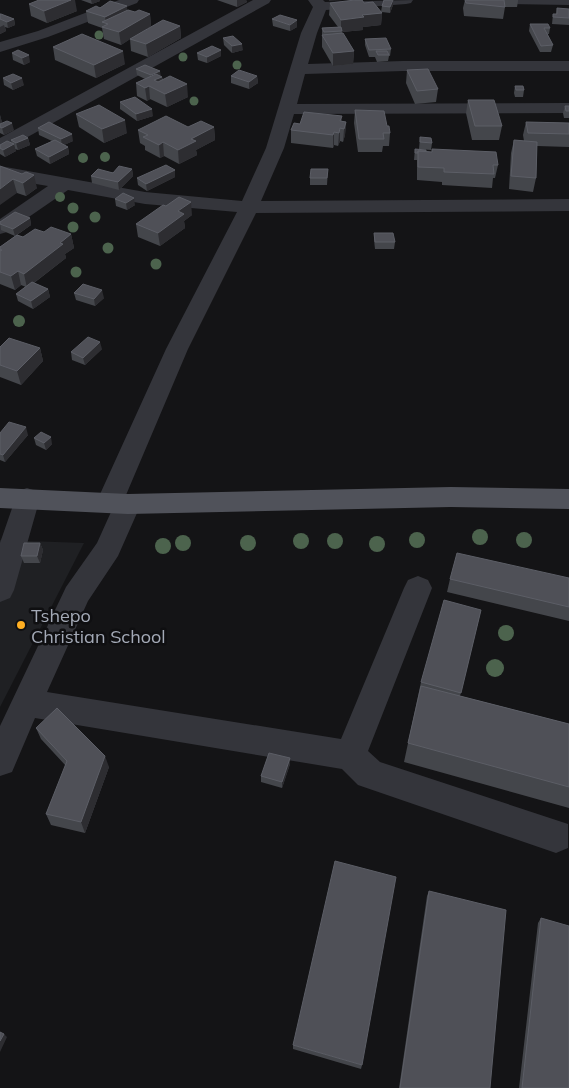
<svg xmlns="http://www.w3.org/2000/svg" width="569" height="1088" font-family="Mulish,sans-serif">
<rect width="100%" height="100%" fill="#141416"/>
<path fill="#1f2023" d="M0 540 84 543 0 707Z"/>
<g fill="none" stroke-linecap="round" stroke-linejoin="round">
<path fill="#34353b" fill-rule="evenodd" d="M119 0H139L137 3 48 37 0 52V42L38 31Z
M253 0H271L269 3 6 149 0 150V138Z
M308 0H323L325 2 413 0 411 3 406 4 326 10 317 33 308 64 403 61H569V71H403L305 74 297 104 569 103V113L294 114 284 148 261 201 569 199V211L256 213 188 349 126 495 137 497 141 504 118 556 88 601 47 692 341 739 404 588 408 580 418 576 428 580 432 588 368 751 380 762 568 824V848L556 853 358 785 342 769 35 718 12 772 0 776V726L66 587 97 543 111 512 100 510 96 503 166 349 237 212 145 204 68 190 7 232 0 234V219L48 186 0 178V166L145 192 242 201 266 148 301 33 313 7Z
M497 0H569V5L504 4 499 3Z
M27 488 36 491 40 498 14 590 10 598 0 602V543L18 491Z"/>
<path fill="#50525a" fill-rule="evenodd" d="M451 487 569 489V509L451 507 128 514 0 508V488L128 494Z"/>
</g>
<g fill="#4c634d">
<circle cx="99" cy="35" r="4.5"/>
<circle cx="183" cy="57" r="4.5"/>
<circle cx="237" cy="65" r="4.5"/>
<circle cx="194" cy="101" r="4.5"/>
<circle cx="105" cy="157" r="5"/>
<circle cx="83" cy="158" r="5"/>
<circle cx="60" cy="197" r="5"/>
<circle cx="73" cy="208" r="5.5"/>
<circle cx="95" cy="217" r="5.5"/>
<circle cx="73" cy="227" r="5.5"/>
<circle cx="108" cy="248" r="5.5"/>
<circle cx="156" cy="264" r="5.5"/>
<circle cx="76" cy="272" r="5.5"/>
<circle cx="19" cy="321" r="6"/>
<circle cx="480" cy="537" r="8"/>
<circle cx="417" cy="540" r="8"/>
<circle cx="524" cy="540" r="8"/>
<circle cx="301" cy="541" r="8"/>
<circle cx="335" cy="541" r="8"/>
<circle cx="183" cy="543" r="8"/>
<circle cx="248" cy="543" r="8"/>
<circle cx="377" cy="544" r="8"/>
<circle cx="163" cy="546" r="8"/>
<circle cx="506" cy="633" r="8"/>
<circle cx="495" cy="668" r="9"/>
</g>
<path fill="#44464b" d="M81 0H100V1L92 4Z
M217 0H246L247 2 237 7Z
M465 0H518V1L517 7H505L503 19 464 16 463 8Z
M330 3H364L381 12 382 6 393 5 390 13 382 12 381 25 363 27V30L342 32V33L354 51 353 64 333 66 322 47V28L338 27 329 15Z
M29 4 77 11 47 23 31 16Z
M100 8 135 12 150 14 151 26 136 36 180 26 181 38 148 57 131 51 130 39 121 45 104 39 102 28 88 23 86 11Z
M557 8 569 9V25L552 24 553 14H556Z
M0 14 14 19 15 25 8 28 5 27 6 31 0 34Z
M272 19 297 27 290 31 273 26Z
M530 24 550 28 549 34H547L553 45 551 52H540L529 31Z
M223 38 243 50 232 53 224 45Z
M365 39 391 49 390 56H389L388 61 377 62 375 57H369L365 45Z
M53 47 125 64 96 78 55 60Z
M12 53 30 62 24 65 13 60Z
M197 53 221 56 207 63 198 60Z
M136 69 160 71V76L162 77 163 80 188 97 167 107 150 99 147 101 137 96 136 83 145 79 137 75Z
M407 70 438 89 436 102 415 104 406 83Z
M231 76H257L258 83 249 89 231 83Z
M3 78 24 85 13 90 4 85Z
M515 86 524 90 523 97H515L514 93Z
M468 100 502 126 499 140H472L466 113Z
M120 102 153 116 137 121 120 109Z
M565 106H569V118H564L563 113Z
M355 110 387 126 390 133 389 146H383L382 152H358L354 123Z
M76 114 127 133 104 143 79 127Z
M0 115 2 123 14 130 4 135 0 133Z
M342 121 346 122 345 135 343 142 340 141 338 146 334 145 333 148 291 143V130L300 124Z
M526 122 569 123V147L537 146 536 178 533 192 509 189 511 153 514 140 524 141 523 135Z
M188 127H214L215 140 196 150 197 155 179 164 164 156 160 158 145 150V146L140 143 138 130Z
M38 128 73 141 64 145 68 147 69 154 50 164 37 156 35 149 52 141 39 135Z
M420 137 432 143 431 150 419 149Z
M28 138 30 145 18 150 15 149 16 151 5 157 0 154V145L12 143 11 140Z
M415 149 498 165 495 178H493L492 188 442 185V182L417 180V160H414Z
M0 166 37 188 26 196 17 193Z
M132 169 133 176 119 190 92 183 91 176Z
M328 169 327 185H310V178Z
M175 170V177L147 191 138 185 137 178Z
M115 199 135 205 127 210 116 206Z
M192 215 184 221 185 228 160 246 138 237 136 224Z
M30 218 31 225 17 235 23 237 44 232 71 234 74 248 65 254 66 258 34 283 48 289 50 297 33 309 18 301 16 294 26 287 21 285 15 290 0 284V247L15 236 1 230 0 222Z
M374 233 395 242 394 249H375L374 240Z
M74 293 104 298 95 306 76 300Z
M0 347 40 348 43 361 21 385 0 377Z
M102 349 85 365 72 360 71 352Z
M0 433 28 435 5 462 0 460Z
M34 438 52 444 46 450 36 445Z
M40 543 43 550 40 563H24L21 556Z
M569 578V621L447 592 450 579Z
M481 610 460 696 569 724V808L404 762 421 682Z
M36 728 109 767 85 833 51 825 46 814 66 766 41 739Z
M290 758V764L282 788 261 782V776Z
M429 891 490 1088H399L427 896Z
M541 918 569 1088H519L538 923Z
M293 1045 362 1065 361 1069 293 1049Z"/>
<path fill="#2d2d31" d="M71 0H75L77 11 47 23 44 11Z
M91 0H100V1L92 4Z
M237 0H246L247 2 237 7Z
M329 0H343L329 1Z
M393 0V5L390 13V7Z
M127 6 128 19 106 23 105 17Z
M382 13 381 25 363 27V30L342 32 341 31V20L362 15Z
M150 14 151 26 121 45 119 32Z
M14 19 15 25 8 28 7 22Z
M297 20V27L290 31V25Z
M4 25 6 31 0 34V27Z
M180 26 181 38 148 57 146 44Z
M242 44 243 50 232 53V46Z
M221 50V56L207 63V57Z
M123 51 125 64 96 78 94 65Z
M354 51 353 64 333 66V53Z
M29 55 30 62 24 65 22 58Z
M160 71 161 77H162L163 90 152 82 151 75Z
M257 76 258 83 249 89V82Z
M22 78 24 85 13 90 11 83Z
M187 84 188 97 167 107 165 94Z
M149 86 150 99 147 101 145 88Z
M152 109 153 116 137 121 136 114Z
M0 115 3 126 0 127Z
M342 116V128H340V141L338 146 340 121Z
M125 120 127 133 104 143 102 129Z
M346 122 345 135 343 142 344 129Z
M12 123 14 130 4 135 2 128Z
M214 127 215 140 196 150 197 155 179 164 178 150 191 139Z
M334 132V145L333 148V135Z
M72 134 73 141 62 146 61 139Z
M28 138 30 145 18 150 16 143Z
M163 142 164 156 160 158 159 145Z
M14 144 16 151 5 157 3 150Z
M68 147 69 154 50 164 49 157Z
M132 169 133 176 119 190 118 182Z
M175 170V177L147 191 146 184Z
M34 175 37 188 26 196 23 183Z
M13 179 17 193 0 205V189Z
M134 198 135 205 127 210 126 203Z
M191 202 192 215 184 221 185 228 160 246 158 233 178 211Z
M30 218 31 225 15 236 13 229Z
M71 234 74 248 65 254 66 258 27 288 24 274 60 243Z
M18 271 21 285 15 290 11 276Z
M48 289 50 297 33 309 31 301Z
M102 290 104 298 95 306 94 299Z
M100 342 102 349 85 365 83 358Z
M40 348 43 361 21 385 17 371Z
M26 427 28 435 5 462 3 455Z
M51 437 52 444 46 450 44 443Z
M40 543 43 550 40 563 37 556Z
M105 756 109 767 85 833 81 822Z
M290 758V764L282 788V782Z
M4 1034 7 1037 0 1052V1041Z"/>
<path fill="#4f5057" stroke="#5c5e66" d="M39 0H71L44 11 29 4Z
M355 0H362L364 3 373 2 382 13 362 15 364 17 341 20 330 3Z
M384 0H393L390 7 382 6Z
M465 0H504L505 7 466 3Z
M110 1 127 6 105 17 86 11 96 6 100 8Z
M557 8 569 9V18L553 17V14H557Z
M128 10 135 12 139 10 150 14 119 32 102 27 108 24 102 22Z
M0 14H1L14 19 7 22 0 19Z
M280 15 297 20 290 25 272 19Z
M163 20 180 26 146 44 130 39Z
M530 24H548L550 28H544L553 45 541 46Z
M341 27 342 31 324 32 322 28Z
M343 33 354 51 333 53 322 35Z
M82 34 123 51 94 65 53 47Z
M233 36 242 44 232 46 223 38Z
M386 38 391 49 369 50 365 39Z
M212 46 221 50 207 57 197 53Z
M18 50 29 55 22 58 12 53Z
M376 51H387L389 55H378Z
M145 65 160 71 151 75 136 69Z
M428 69 438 89 417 91 407 70Z
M239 70 257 76 249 82 231 76Z
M13 74 22 78 11 83 3 78Z
M156 74 162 77 154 80 158 82 170 76 187 84 165 94 149 86 145 88 136 83Z
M515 86H523L524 90H516Z
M135 97 152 109 136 114 120 102Z
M468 100H494L502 126H475Z
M99 105 125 120 102 129 76 114Z
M565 106H569V111H566Z
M355 110 384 111 387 126H389L390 133H383L384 139H359Z
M304 112 342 116 340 121 346 122 344 129 340 128 339 133 334 132 333 135 291 130 294 123 300 124Z
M166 116 188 127 201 121 214 127 191 139 196 141 178 150 163 142 159 145 143 137 148 135 138 130Z
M7 121 12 123 2 128 0 127V124Z
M49 122 72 134 61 139 38 128Z
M526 122 569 123V134L528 133Z
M23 135 28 138 16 143 11 140Z
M420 137 431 138 432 143 420 142Z
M55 140 68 147 49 157 35 149Z
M514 140 537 142 536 178 511 176Z
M7 141 14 144 3 150 0 148V145Z
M415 149 426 150V151H418V153H415Z
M432 149 496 152 498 165H493L494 174 444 172V168L418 167V151L432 152Z
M166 165 175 170 146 184 137 178Z
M0 166 22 174 26 172 34 175 23 183 13 179 0 189Z
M119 166 132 169 118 182 91 176 98 169 113 173Z
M311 169H328L327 178H310Z
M123 193 134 198 126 203 115 199Z
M179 197 191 202 178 211 184 214 158 233 136 224 163 205 166 206Z
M15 212 30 218 13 229 0 224V222Z
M51 227 71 234 60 243 63 244 24 274 18 271 11 276 0 272V251L2 250H0V247L17 235 23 237 35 229 44 232Z
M374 233H393L395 242H375Z
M32 282 48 289 31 301 16 294Z
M83 284 102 290 94 299 74 293Z
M88 337 100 342 83 358 71 352Z
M9 338 40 348 17 371 0 365V347Z
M9 422 26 427 3 455 0 454V433Z
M41 432 51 437 44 443 34 438Z
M24 543H40L37 556H21Z
M457 553 569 578V607L450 579Z
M444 600 481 610 461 693 421 682Z
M421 686 569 724V787L408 743Z
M57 708 105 756 81 822 46 814 67 761 36 728Z
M269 753 290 758 282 782 261 776Z
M335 861 396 877 362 1065 293 1045Z
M429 891 506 910 490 1088H400Z
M541 918 569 926V1088H522Z
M0 1032 4 1034 0 1041Z"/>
<circle fill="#ffaf22" stroke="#0f0f11" stroke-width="2" cx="21" cy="625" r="5"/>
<g text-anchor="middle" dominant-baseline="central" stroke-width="5" stroke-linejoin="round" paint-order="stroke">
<g font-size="18" fill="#a4aab7" stroke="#0f0f11" text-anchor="start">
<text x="31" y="615">Tshepo<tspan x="31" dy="21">Christian School</tspan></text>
</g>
</g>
</svg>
